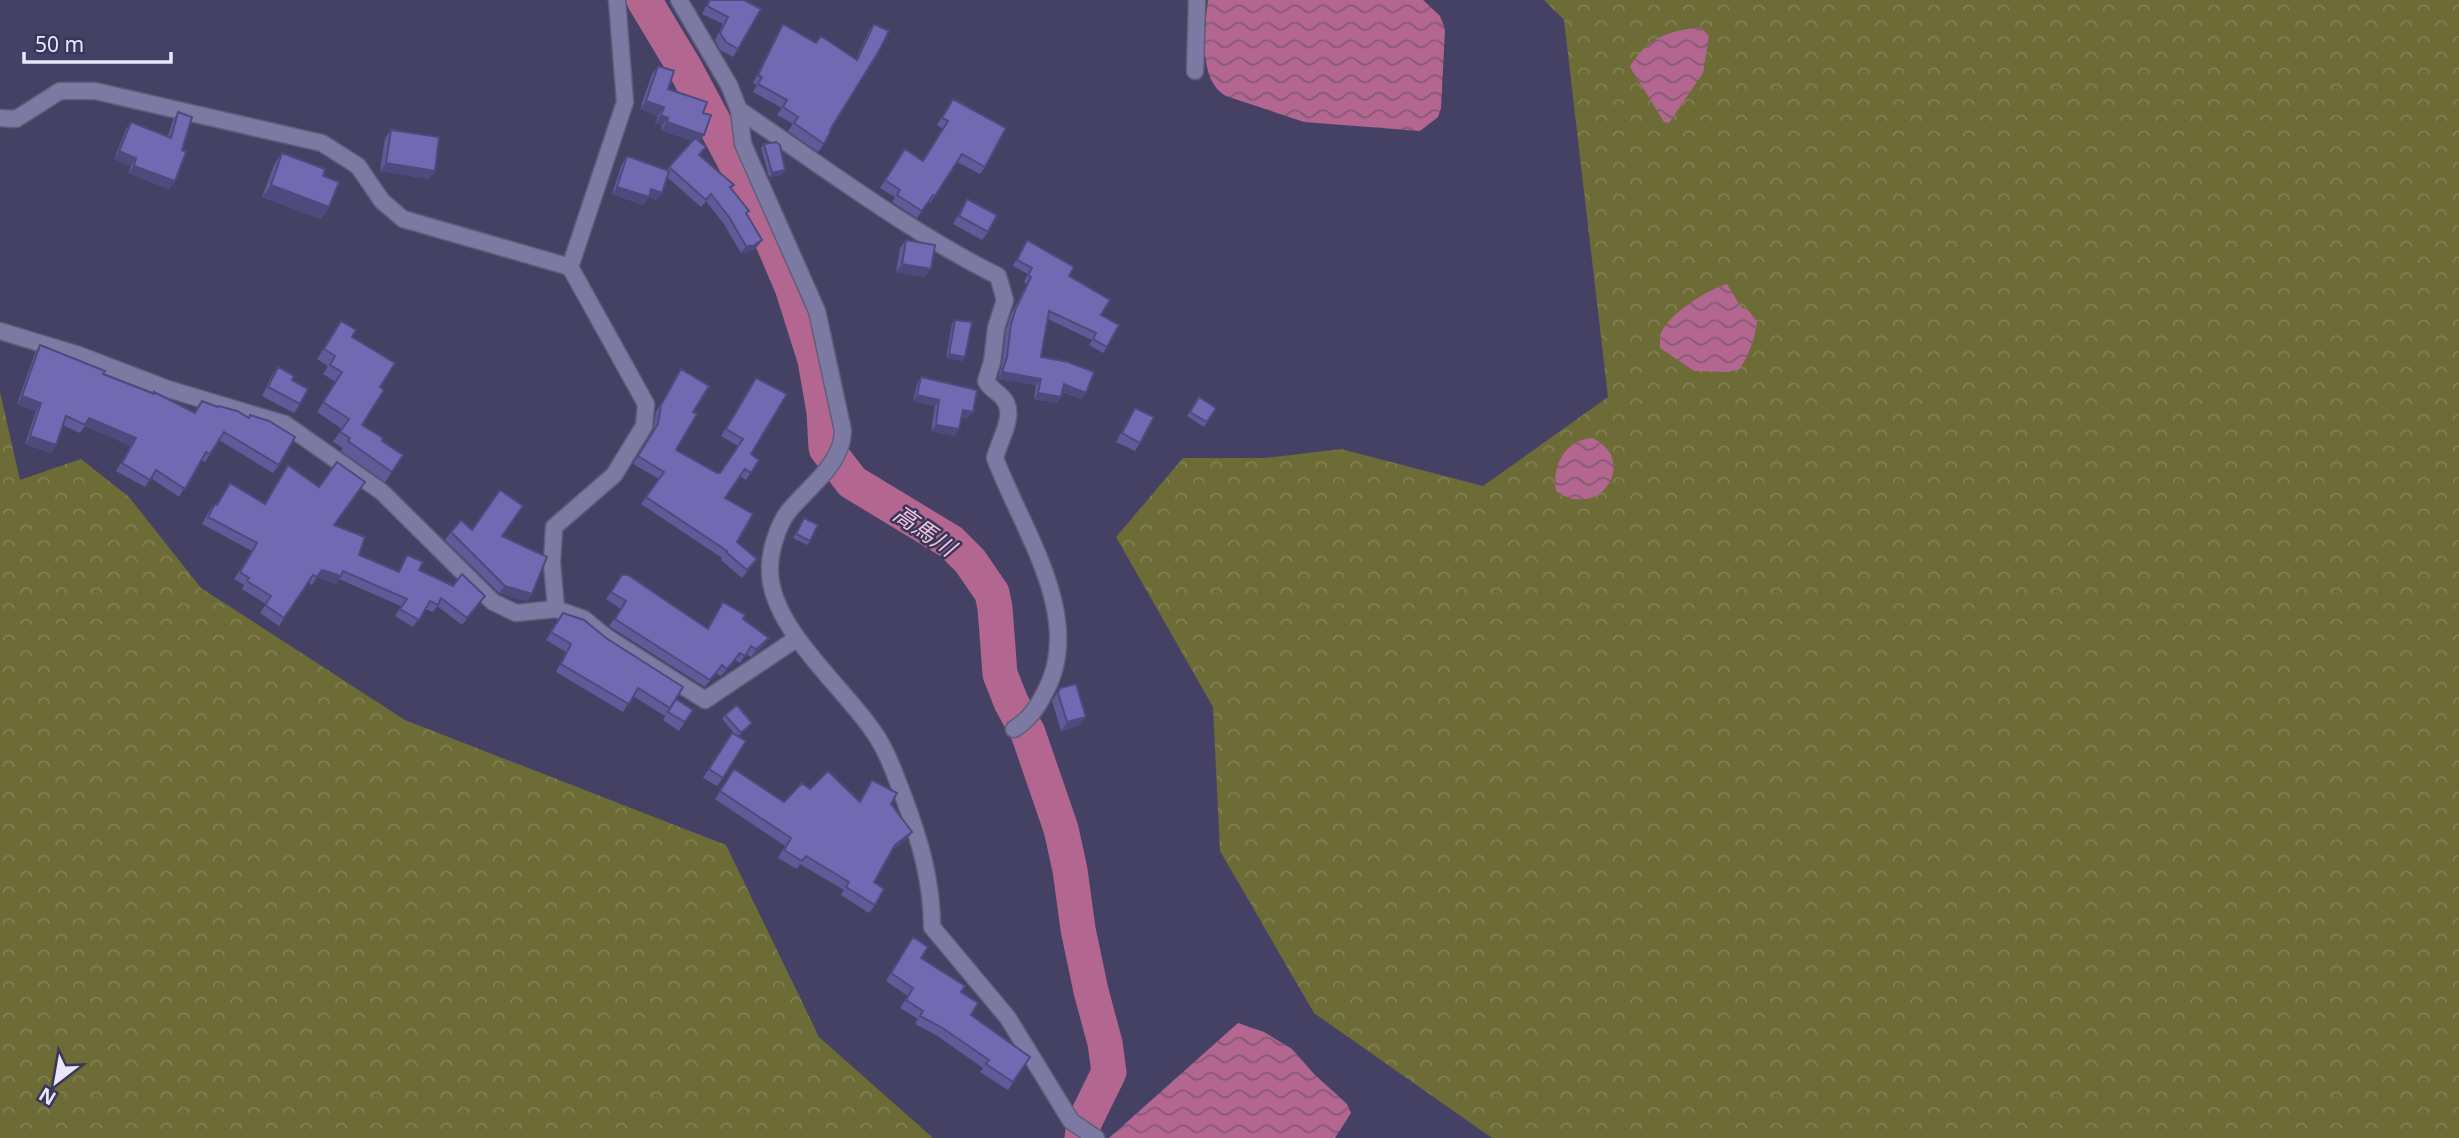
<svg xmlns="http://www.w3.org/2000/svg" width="2459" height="1138" font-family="'Noto Sans','Noto Sans JP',sans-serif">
<defs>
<pattern id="forest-crowns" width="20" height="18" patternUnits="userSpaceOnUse" patternTransform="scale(1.75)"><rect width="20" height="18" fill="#6d6b36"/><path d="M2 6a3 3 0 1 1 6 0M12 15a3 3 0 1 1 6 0" fill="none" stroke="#828054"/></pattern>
<pattern id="water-waves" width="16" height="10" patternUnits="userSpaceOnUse" patternTransform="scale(1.75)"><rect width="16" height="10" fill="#b3668f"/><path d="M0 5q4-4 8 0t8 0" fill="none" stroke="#875974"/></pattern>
</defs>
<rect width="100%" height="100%" fill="#444165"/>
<path fill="url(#forest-crowns)" d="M1544 0H2459V1138H1492L1314 1013 1220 851 1213 707 1116 537 1183 458H1265L1341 449 1483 486 1608 397 1564 20Z
M0 392 20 480 81 459 129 497 201 588 405 720 726 845 819 1037 933 1138H0Z"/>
<path fill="url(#water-waves)" d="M1208 0H1423L1440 16 1445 29 1441 108 1438 117 1420 131 1304 122 1226 96C1197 80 1205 28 1208 0Z
M1701 28 1709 36 1703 73 1669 123 1664 122 1630 67C1645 39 1671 29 1701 28Z
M1727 284 1741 307 1749 311 1757 322C1755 339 1749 354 1740 369L1728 372 1694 371 1660 348C1660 347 1660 337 1660 336 1666 315 1707 290 1727 284Z
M1593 438C1639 461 1600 522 1556 491 1552 466 1565 439 1593 438Z
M1238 1023 1264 1032 1292 1049 1314 1074 1347 1104 1351 1113 1335 1138H1109Z"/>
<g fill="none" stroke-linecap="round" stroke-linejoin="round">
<path stroke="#b3668f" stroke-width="35" d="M644 0 686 70 753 196 792 287 815 360 824 412 826 448 852 482 951 542 970 561 992 593 995 608 1000 674 1011 702 1028 733 1061 829 1070 870 1078 929 1091 991 1105 1043 1109 1072 1084 1123 1082 1138"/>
<g stroke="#605d7b" stroke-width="19">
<path id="street" d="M679 0 729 85 739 110 743 144 817 311 843 431C842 465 808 487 788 512 778 525 770 551 770 567 767 625 843 686 873 731 888 752 895 775 904 798 920 840 932 882 932 927L1008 1018 1071 1121 1096 1138
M1195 71 1197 0
M739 110C824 167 906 230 998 276L1005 300 996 328 992 362 986 381C991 390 996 390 1002 397 1018 413 999 440 995 458 1021 528 1086 618 1045 692 1037 708 1029 720 1014 729
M0 118 16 119 60 91H95L322 143 358 166 382 201 403 219 570 267
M0 331 79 355 168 389 285 424 382 492 493 602 516 613 556 609 584 619 606 637 705 700 796 639
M556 609 552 563 554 527 614 475 644 426 646 404 570 267 625 102 617 0"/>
</g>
<use href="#street" stroke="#7c79a2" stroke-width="16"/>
</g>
<path fill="#615a99" d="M709 0H744L738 49 733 57 720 50 715 40 723 24 702 14Z
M783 24 816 43 856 59 869 31 874 24 824 144 818 152 788 131 793 124 777 115 782 108 753 92 757 85 753 83 778 32Z
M658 66 668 89 703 113 704 135 699 142 700 156 734 185 732 188 762 240 757 247 747 253H741L724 224 706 201 701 207 667 177 656 200 649 197 643 205 612 194 622 164 627 156 667 170 692 141 661 130 662 126 655 123 658 116 640 109 652 74Z
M953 99 985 167 980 174 957 162 930 203 928 202 917 218 892 202 895 197 880 188 905 149 922 161 943 129 937 125Z
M178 112 182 150 175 181 169 189 128 173 131 166 114 159 126 129 131 122 168 136 173 120Z
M391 130 435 171 429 179 380 171 385 138Z
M764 144 782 175 769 177 761 148Z
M282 153 329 207 321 219 262 197 274 165Z
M967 199 988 232 982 240 953 224Z
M906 240 925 277 896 272 900 248Z
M1027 240 1069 276 1101 315 1107 347 1103 353 1089 345 1092 340 1048 319 1041 357 1086 393 1082 399 1062 392 1061 397 1057 403 1034 399 1036 385 998 379 1002 363 1006 330 1011 314 1027 284 1024 282 1028 274 1013 266Z
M955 320 965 357 962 361 946 358 952 324Z
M341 321 352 337 380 387 362 425 382 441 403 455 385 482 341 451 343 448 333 442 342 429 317 412 336 382 323 374 328 366 317 359Z
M40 345 103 374 153 394 154 392 194 412 202 401 279 465 273 473 219 440 205 462 201 460 179 497 151 478 145 487 116 471 131 446 85 426 80 433 63 425 56 445 51 453 25 444 36 411 17 404 35 353Z
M278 367 292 380 300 404 294 413 262 396 272 375Z
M681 369 693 412 676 450 717 473H720L738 446 721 436 756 378 751 454 759 460 746 480 740 476 725 498 737 542 752 566 742 578 721 560 722 558 641 504 659 479 633 464 653 431 656 412Z
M921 377 968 418 962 417 959 429 955 436 931 431 935 406 913 401 917 384Z
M1199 397 1216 408 1204 427 1187 416Z
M1135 408 1140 443 1135 451 1116 442 1130 416Z
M288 465 334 525 359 555 398 572 407 555 419 570 453 586 485 596 462 625 437 606 433 612 425 609 413 627 395 616 401 606 339 579 336 584 317 577 312 585 308 582 279 626 260 613 266 604 242 589 244 585 234 579 252 551 202 524 209 511 215 504 217 505 230 483 264 504Z
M804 518 810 541 807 545 793 538Z
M451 532 502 536 532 594 527 601 499 593 445 540Z
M622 575 707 629 723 602 743 619 764 645 751 657 746 654 740 663 735 660 721 676 716 673 705 687 609 626 621 609 606 599Z
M563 613 672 706 693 710 679 731 663 720 669 710 665 716 633 696 623 712 556 672 566 652 546 640Z
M1060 688 1080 725 1061 731 1052 701Z
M725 715 752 723 749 727 738 736 723 778 717 786 703 778 726 741 736 735 722 719Z
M734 769 784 802 810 789 859 801 872 780 891 804 906 840 891 851 874 882 875 905 869 913 841 895 844 890 800 864 797 869 778 858 785 846 715 799Z
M913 937 921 958 961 992 971 1015 1030 1057 1008 1090 980 1072 983 1068 936 1035 915 1024 918 1019 900 1008 908 996 886 981Z"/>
<path fill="#4f4a7d" d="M646 101 664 107 658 116 640 109Z
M661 115 668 118 662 126 655 123Z
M667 122 704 135 698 143 661 130Z
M119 151 136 158 131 166 114 159Z
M386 163 435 171 429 179 380 171Z
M134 166 175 181 169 189 128 173Z
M785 170 782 175 769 177 772 173Z
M271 185 329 207 321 219 262 197Z
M617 187 649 197 643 205 612 194Z
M651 189 662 193 656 200 646 197Z
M762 240 757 247 747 253H741L746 246Z
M902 264 931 269 925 277 896 272Z
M949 354 965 357 962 361 946 358Z
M1002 372 1041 379 1036 385 998 379Z
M1064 384 1086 393 1082 399 1059 390Z
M1038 393 1061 397 1057 403 1034 399Z
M917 395 939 400 935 406 913 401Z
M22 396 41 403 36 411 17 404Z
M963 410 973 412 968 418 959 416Z
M89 418 136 438 131 446 85 426Z
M936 425 959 429 955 436 931 431Z
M30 436 56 445 51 453 25 444Z
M322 570 341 576 336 584 317 577Z
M505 586 532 594 527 601 499 593Z
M769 638 764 645 751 657 756 649Z
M1086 717 1080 725 1061 731 1067 722Z
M912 832 906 840 889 853 895 845Z"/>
<path fill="#7169b2" stroke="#4f4a7d" stroke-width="2" d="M710 0H744L761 9 738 49 726 42 720 33 728 17 707 6Z
M783 24 816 43 821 36 857 60 874 24 889 31 879 51 830 130 831 131 824 144 794 123 798 117 783 107 787 100 758 84 762 77 758 75Z
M658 66 674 71 668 89 707 102 703 113 711 115 704 135 667 122 668 118 661 115 664 107 646 101Z
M953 99 1006 128 985 167 962 154 935 196 933 195 922 211 897 195 900 190 885 180 905 149 923 161 948 121 942 118Z
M178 112 192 117 182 150 186 152 175 181 134 166 136 158 119 151 131 122 171 138Z
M391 130 439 137 435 171 386 163Z
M695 138 706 147 699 155 734 185 730 187 749 211 746 213 762 240 753 246H746L729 217 711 194 706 200 669 167Z
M776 142 780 145 785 170 772 173 764 144Z
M282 153 325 169 323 176 339 182 329 207 271 185Z
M627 156 669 171 662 193 651 189 649 197 617 187Z
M967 199 997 215 988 232 959 216Z
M906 240 935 245 931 269 902 264Z
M1027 240 1074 267 1069 276 1110 300 1101 315 1119 325 1107 347 1093 339 1096 333 1049 311 1041 357 1068 362 1094 372 1086 393 1064 384 1061 397 1038 393 1041 379 1002 372 1007 357 1011 324 1016 308 1031 277 1028 275 1032 268 1017 260Z
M955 320 972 322 965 357 949 354Z
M341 321 356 330 352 337 395 363 380 387 384 390 362 425 383 438 382 441 403 455 392 472 348 441 350 438 340 432 349 419 323 402 342 372 330 365 335 356 324 349Z
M40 345 105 371 103 374 154 394V392L195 413 202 401 218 407 219 406 237 411 249 418 250 415 269 421 295 437 279 465 224 432 210 454 206 452 185 489 156 470 150 480 122 463 136 438 89 418 85 425 66 416 56 445 30 436 41 403 22 396Z
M278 367 294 376 292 380 308 389 300 404 268 387Z
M681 369 709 386 693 412 697 414 676 450 717 473H720L743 439 726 429 756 378 787 394 751 454 759 460 751 473 745 469 725 498 753 514 737 542 757 559 747 570 726 552 727 551 646 497 664 472 638 456 658 424 661 405Z
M921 377 977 390 973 412 963 410 959 429 936 425 939 400 917 395Z
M1199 397 1216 408 1207 422 1190 412Z
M1135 408 1154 417 1140 443 1122 433Z
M337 462 365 482 334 525 365 537 359 555 399 572 407 555 423 562 419 570 453 586 462 574 485 596 467 618 441 598 438 605 430 601 419 620 400 609 407 599 343 571 341 576 322 570 317 577 313 575 284 618 265 605 271 596 247 581 249 578 240 572 257 543 208 517 215 504 217 505 230 483 265 504 288 465 319 487Z
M500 490 523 506 502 536 547 557 532 594 505 586 451 532 461 520 472 530Z
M804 518 818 525 810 541 796 534Z
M622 575H628L708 629 723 602 745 615 743 619 769 638 756 649 751 646 745 656 740 653 727 669 722 665 710 680 615 619 626 601 611 592Z
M563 613 584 620 606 638 683 687 670 708 638 688 629 704 561 664 571 644 551 632Z
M1076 684 1086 717 1067 722 1058 693 1060 688Z
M676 699 693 710 685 722 668 712Z
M737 705 752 723 741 733 725 715Z
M732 733 746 741 723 778 709 769Z
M734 769 784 802 802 783 810 789 828 771 860 802 872 780 897 793 891 804 912 832 895 845 874 882 884 889 875 905 846 887 849 882 806 856 802 861 784 850 791 838 720 791Z
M913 937 928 947 921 958 965 986 961 992 978 1003 971 1015 1030 1057 1013 1082 986 1064 989 1060 941 1027 920 1016 923 1011 906 1000 913 988 891 973Z"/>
<g text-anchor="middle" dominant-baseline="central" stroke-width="5" stroke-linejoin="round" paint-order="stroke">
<g font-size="23" font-style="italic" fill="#f2c6db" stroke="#39365a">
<text transform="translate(925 530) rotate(35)">高馬川</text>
</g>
</g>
<g transform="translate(56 1082) rotate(211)" stroke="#39365a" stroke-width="5" paint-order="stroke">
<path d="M0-5L12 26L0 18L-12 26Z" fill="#e8e7fd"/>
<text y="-10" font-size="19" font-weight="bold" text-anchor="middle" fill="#e8e7fd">N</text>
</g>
<path d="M24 52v10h147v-10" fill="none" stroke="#e8e7fd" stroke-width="3.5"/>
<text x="35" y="52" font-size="21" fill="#e8e7fd" stroke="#39365a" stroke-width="5" paint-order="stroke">50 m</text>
</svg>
